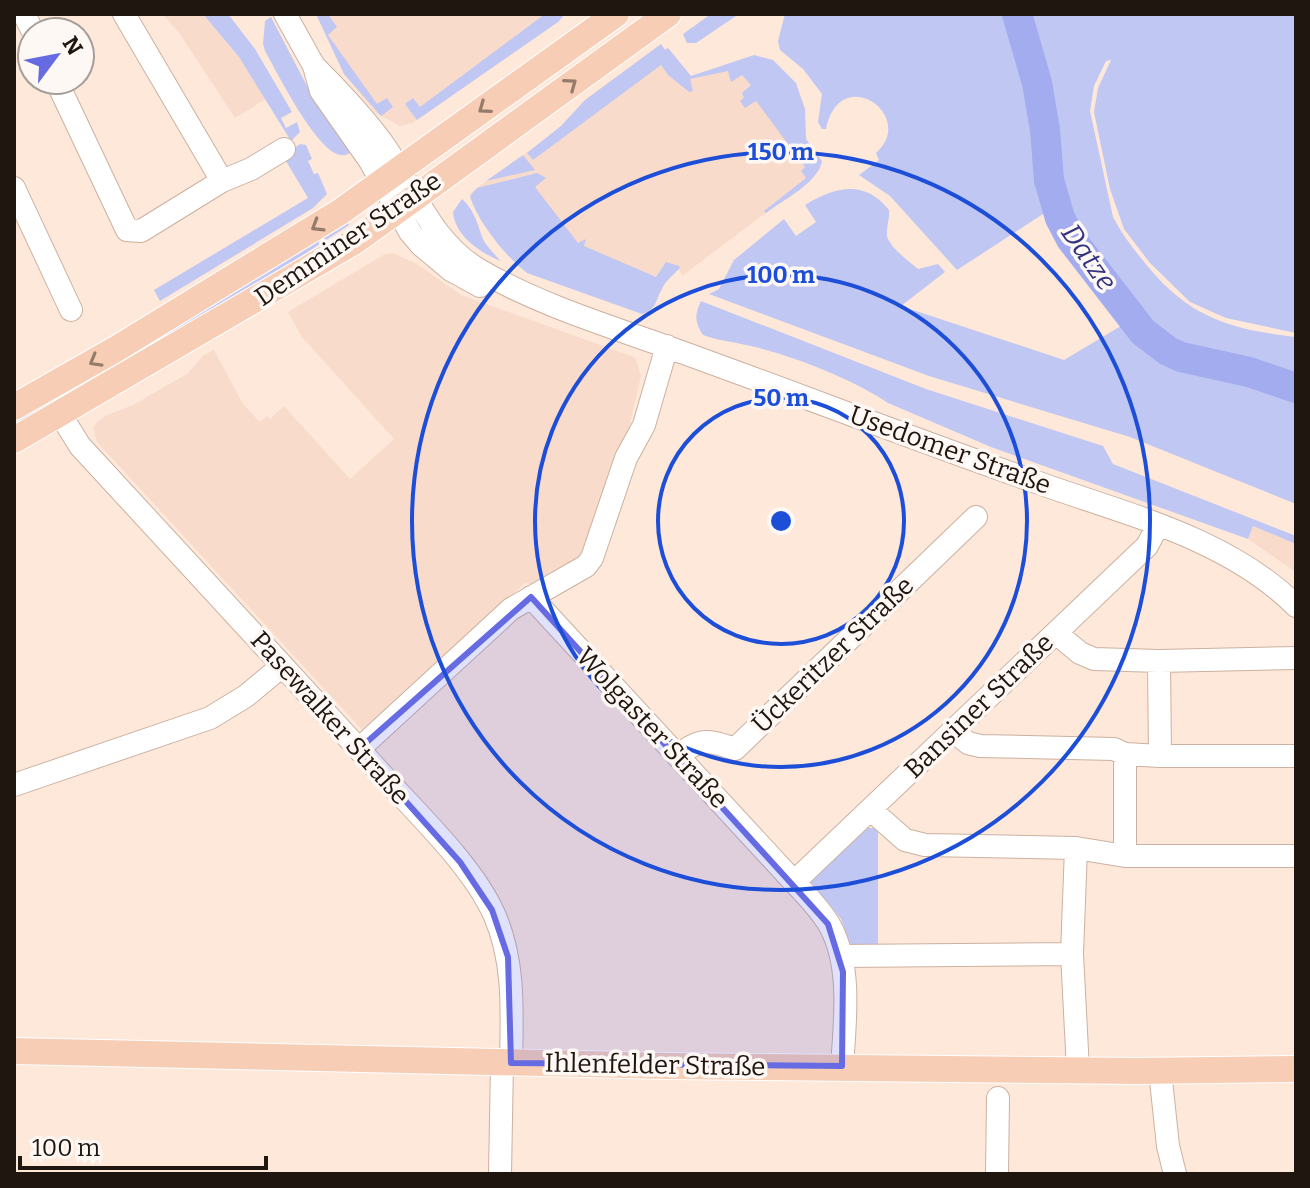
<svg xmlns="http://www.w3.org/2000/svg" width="1310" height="1188" font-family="Bitter,serif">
<rect width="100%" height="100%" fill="#fee8da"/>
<path fill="#f8dbca" d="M162 14H203L239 57 266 99 235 118 180 34Z
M316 14H565L558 22 412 123 400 126 376 113 344 74Z
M661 44 665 50 668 48 691 76 746 59 821 168 811 179 682 276 679 269 666 282 470 199 471 193 477 188 533 148 561 126 585 100Z
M393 253 417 264 461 295 631 356 636 359 641 376 629 427 587 555 533 586 526 582 365 733 97 442 93 429 96 423 105 416 133 405 187 374 204 355 214 350 243 404 260 422 267 416 270 419 284 406 350 479 394 439 302 337 288 312 385 254Z
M1253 526 1296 544V572L1248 539Z"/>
<path fill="#c0c7f3" d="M203 14H228L255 49 292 112 281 118 286 128 297 122 300 132 291 141 239 57Z
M316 14H328L337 27 328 35 377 104 387 98 393 107 381 116 344 74Z
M545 14H565L558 22 417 120 405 104 413 98 420 107Z
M711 14H739L696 43H687L683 34Z
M785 14H1296V333L1226 318 1190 302 1150 263 1124 229 1110 189 1094 112 1098 88 1111 60 1106 61 1094 86 1090 111 1113 217C1121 232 1130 245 1141 258 1185 315 1225 329 1296 337V504L1130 437 929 376 709 294 719 289 734 260 784 219 796 236 816 222 805 205C835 187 864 179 889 210 890 219 886 227 887 236 890 248 909 261 918 269L938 264 945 272 901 306 1064 360 1121 326 1043 214 957 270 890 196 859 175 879 160 876 153C918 116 840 61 826 129H822L818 122 822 94 803 69 780 50 778 41Z
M271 17 307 86 353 151C349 153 347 156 342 155 318 155 277 72 265 51L263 44 265 21Z
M661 44 665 50 668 48 691 76 754 55 773 60 796 83 805 109 806 139 822 161C818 183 783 200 766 213L764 211 806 178 801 171 805 167 756 101 745 108 740 101 744 98 742 93 751 85 742 75 731 82 728 71 690 79 693 91 689 92 668 75 661 65 533 160 527 153 561 126 585 100Z
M300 144 306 145 312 159 308 161 314 174 318 173 327 194 313 208 160 301 154 290 308 198 283 156Z
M523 155 535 170 486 181Z
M537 173 546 178 535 187 578 243 586 239 584 246 656 277 666 262 679 266 680 268C674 274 665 281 662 289 655 301 657 309 642 314L527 273C507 258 477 221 470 196L477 188Z
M462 199C473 209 477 221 481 234 484 245 494 252 500 261 480 252 455 236 453 212Z
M346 219 349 225 190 329 23 425 19 417Z
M701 301 926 389 1103 446 1113 464 1296 536V544L1253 526 1248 539 991 447 888 403C855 380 791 355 751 346 735 342 719 341 703 335 695 323 694 315 701 301Z
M861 828H878V947L851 946 841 919 809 880Z"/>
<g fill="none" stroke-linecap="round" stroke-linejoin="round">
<path stroke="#a2acee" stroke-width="30" d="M1017 14 1037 83 1045 130 1049 180 1060 218 1071 239 1143 332 1168 351 1181 357 1249 372 1296 388"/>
<g stroke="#cbb1a0" stroke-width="24">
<path id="minor" d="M24 14 33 32
M124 14 222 181
M285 14 314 66 321 91 370 161 410 232 421 245 451 270 480 286
M314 66C339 91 366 119 386 148 415 192 433 244 481 271 547 309 623 330 695 357 808 398 922 442 1036 482 1125 514 1228 538 1296 606
M56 80 127 230 141 231 222 181 251 169 284 149
M14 188 71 310
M60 414 80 446C178 553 278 660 376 768 413 810 471 863 494 914 515 961 512 1012 511 1063
M531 597 794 882C807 896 821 910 830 926 852 966 845 1022 842 1066
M1056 633 1080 653 1094 659 1159 661 1296 658
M1159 661 1160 756
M953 731 968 743 980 746 1114 749 1125 754 1160 756H1296
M359 749 511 609 586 566 592 558 626 458 644 425 667 346
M678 756C700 737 709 740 735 749L976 517
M14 785 210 718 246 696 282 666
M871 810 905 840 925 845 1076 848 1125 856H1296
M1076 848 1072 954 1078 1070
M1125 856V754
M794 882 1147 546 1158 525
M841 956 1072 954
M1160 1071 1168 1146 1175 1174
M500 1174 502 1063
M997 1174 998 1098"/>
</g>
<g stroke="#fff" stroke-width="28">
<path id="major" d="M14 407 116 349 340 212 616 14
M14 440 355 241 668 14
M14 1051 668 1066 1137 1071 1296 1069"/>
</g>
<use href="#minor" stroke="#fff" stroke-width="22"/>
<use href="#major" stroke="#f7ceb5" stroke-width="26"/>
</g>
<defs><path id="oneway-chevron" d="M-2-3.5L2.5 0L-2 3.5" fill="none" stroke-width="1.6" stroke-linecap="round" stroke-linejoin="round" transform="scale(2)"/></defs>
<g stroke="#967b6b">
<use href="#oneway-chevron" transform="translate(571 84) rotate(-36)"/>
<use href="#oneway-chevron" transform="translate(484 108) rotate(144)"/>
<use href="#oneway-chevron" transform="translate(317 226) rotate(149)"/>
<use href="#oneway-chevron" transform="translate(95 361) rotate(150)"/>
</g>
<path fill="#666be4" fill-opacity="0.2" stroke="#666be4" stroke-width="6" stroke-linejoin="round" d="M531 597 828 924 843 972 842 1066 511 1063 508 957 492 910 460 862 359 749Z"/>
<g fill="none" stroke="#1d4ed8" stroke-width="4">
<circle cx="781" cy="521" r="123"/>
<circle cx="781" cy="521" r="246"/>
<circle cx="781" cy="521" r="369"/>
</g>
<g text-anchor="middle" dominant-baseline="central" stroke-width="7" stroke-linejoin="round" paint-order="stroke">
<g font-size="26" fill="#201610" stroke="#fef8f5">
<text transform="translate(348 239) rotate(-34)">Demminer Straße</text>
<text transform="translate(950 450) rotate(20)">Usedomer Straße</text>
<text transform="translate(833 655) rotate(-44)">Ückeritzer Straße</text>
<text transform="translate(979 706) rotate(-44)">Bansiner Straße</text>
<text transform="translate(330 718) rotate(48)">Pasewalker Straße</text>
<text transform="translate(652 728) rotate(47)">Wolgaster Straße</text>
<text transform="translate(655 1065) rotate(1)">Ihlenfelder Straße</text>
</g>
<g font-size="28" font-style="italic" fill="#333481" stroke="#fef8f5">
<text transform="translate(1089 257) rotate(55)">Datze</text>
</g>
</g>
<circle cx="781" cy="521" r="12" fill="#1d4ed8" stroke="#fef8f5" stroke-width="4"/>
<g font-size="24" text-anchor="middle" font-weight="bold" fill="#1d4ed8" stroke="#fef8f5" stroke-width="7" stroke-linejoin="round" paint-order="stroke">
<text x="781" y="160">150 m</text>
<text x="781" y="283">100 m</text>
<text x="781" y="406">50 m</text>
</g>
<rect width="1310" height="1188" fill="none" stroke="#201610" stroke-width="32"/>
<g transform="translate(56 56) rotate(58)"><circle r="38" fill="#fef8f5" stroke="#a59e99" stroke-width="2"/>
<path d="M0-6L14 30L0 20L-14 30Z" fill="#666be4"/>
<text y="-12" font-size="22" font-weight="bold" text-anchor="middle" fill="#201610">N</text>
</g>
<path d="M20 1156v12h246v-12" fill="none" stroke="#201610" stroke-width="4"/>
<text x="32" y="1156" font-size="24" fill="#201610" stroke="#fef8f5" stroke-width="6" paint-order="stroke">100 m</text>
</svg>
